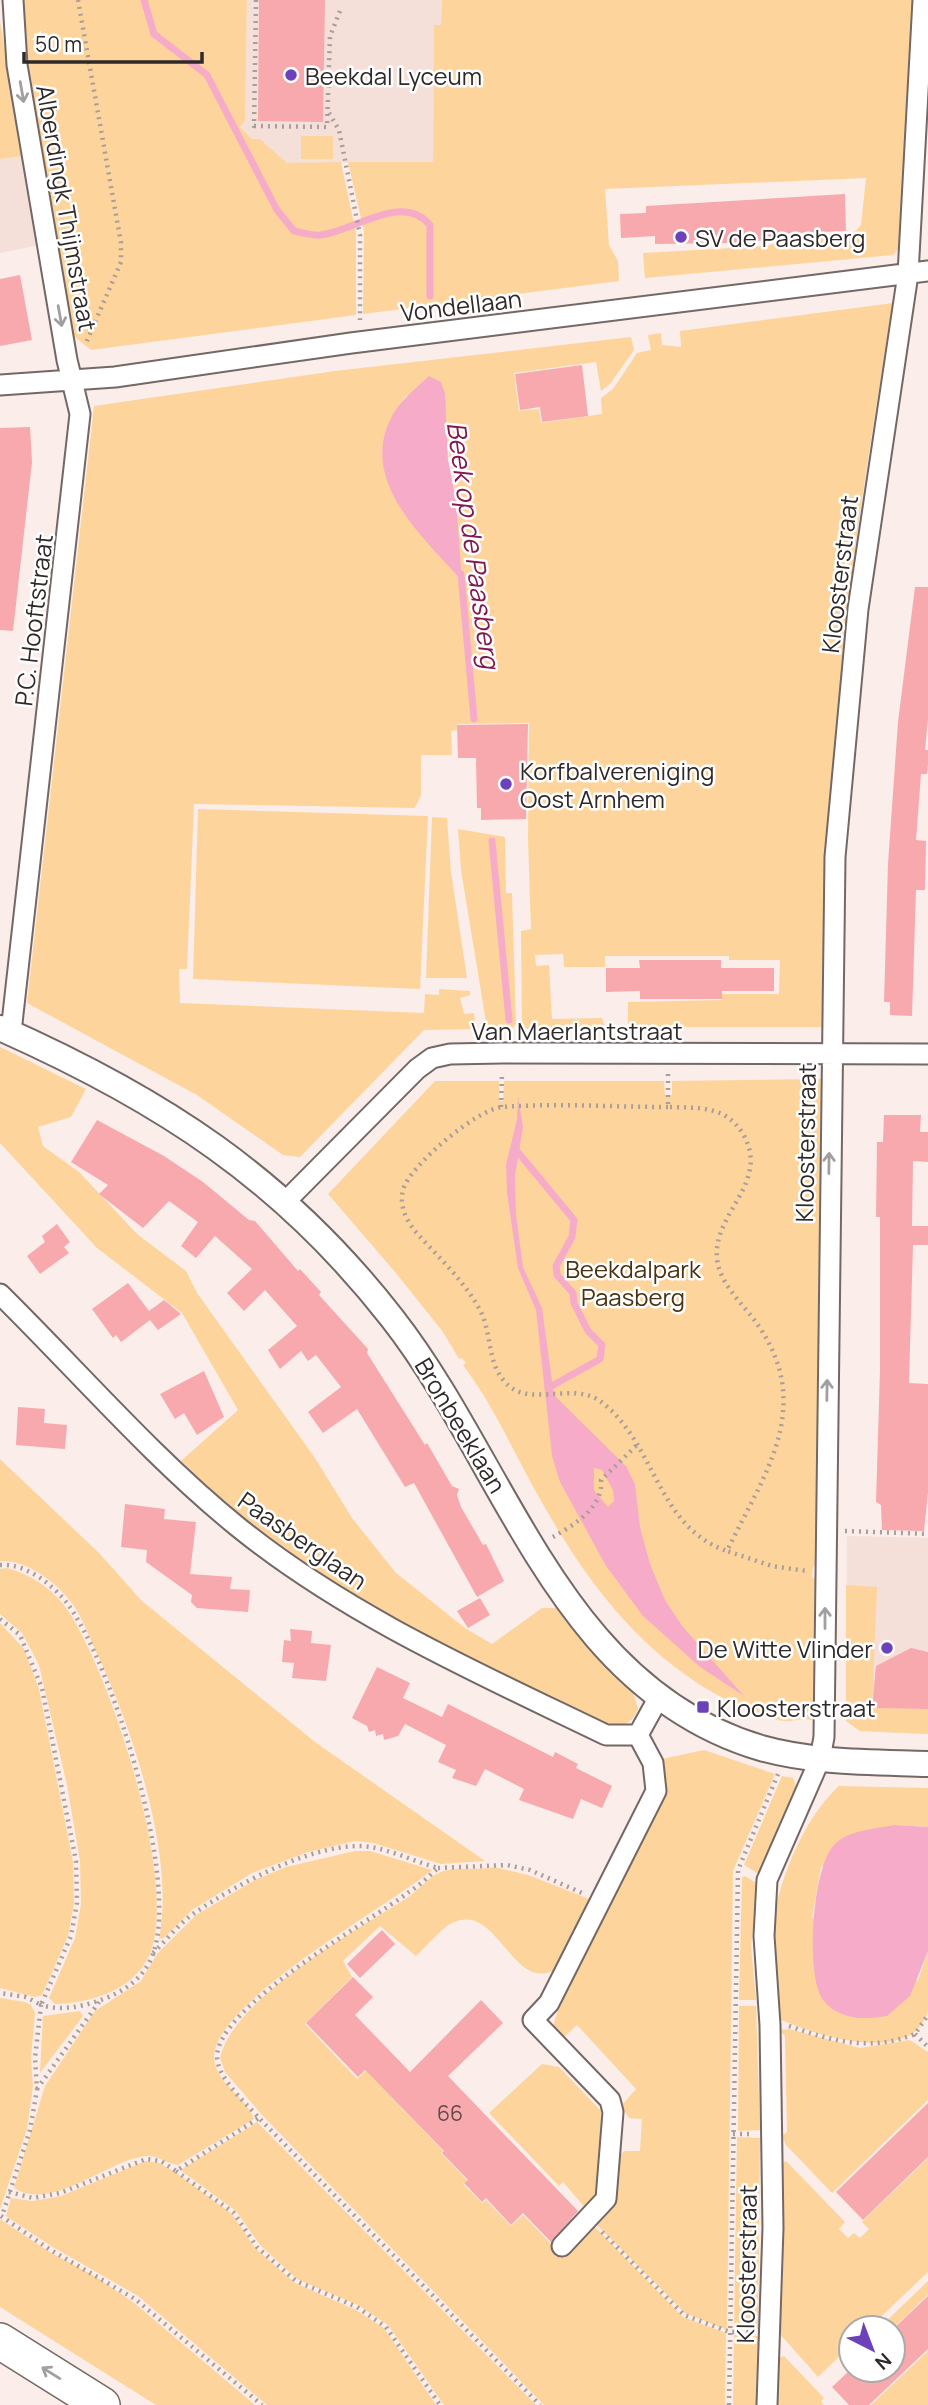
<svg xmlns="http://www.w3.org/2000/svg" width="928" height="2405" font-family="Manrope,sans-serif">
<rect width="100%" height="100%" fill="#faedea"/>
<path fill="#f5dfd9" d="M247 0H442L441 25H434L433 162 287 163 260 139H252L240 127 245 121Z
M24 156 39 245 0 253V159Z
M847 1536 928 1538V1734L860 1731 846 1721Z"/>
<path fill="#fdd59c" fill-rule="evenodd" d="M22 0H247L245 121 240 127 252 139H260L287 163 341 162 356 233V315L91 350 71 334 26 63Z
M442 0H914L901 246 893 255 645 278 643 253 767 246 787 239 852 235 861 225 866 178 605 189 609 245 618 261 619 281 363 314 364 231 348 162H433L434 25H441Z
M0 21 24 156 0 159Z
M301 136H333V159H301Z
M893 303C877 404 859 506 848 608 832 748 825 887 822 1027H628V1002L722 1000V994H779L780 960H729V956H605V967H564L563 954 535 955 536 966 549 965 552 1019 602 1018 605 1027 527 1029 522 1025 521 931 531 929 528 840 529 723 457 724V730L451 731 452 755H421V795L415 808 194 804 187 969H179L180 1003 424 1013 425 994 439 995V989L470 991V995L460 998 464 1014 474 1013 476 1029 424 1030 300 1157 283 1155 197 1095 27 1003 94 406 335 371 631 337 634 350 610 384 601 391 596 362 514 373 519 411 539 409 541 423 602 414 601 398 613 389 637 353 651 350 648 335 661 333 662 345 681 347 680 331ZM445 393 444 423 456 498 461 580C415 522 347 472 406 396Z
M198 809 428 816 420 989 193 979Z
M432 817 447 818 451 872 467 978H426Z
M458 829 505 837 506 893H512L516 1024 512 1029 487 1028 461 870Z
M0 1047 86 1089 71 1117 38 1127 43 1146 79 1172 137 1234 186 1271 197 1293 315 1458 352 1518 396 1573 465 1628 492 1644 542 1608H556L601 1662 633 1692 638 1709C632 1723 624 1727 610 1726 453 1650 307 1585 181 1461L238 1410 182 1313 97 1248 0 1143Z
M821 1079 816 1565 813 1567 812 1577 816 1579 815 1721C802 1717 798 1721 785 1721 772 1720 756 1713 744 1708 650 1667 589 1587 540 1499 515 1455 494 1406 463 1365L466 1363 462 1358 459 1359 443 1332 395 1272 328 1194 435 1081H499V1101H503L504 1081H664L665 1095H672V1081Z
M0 1459 99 1553 142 1601 315 1742 485 1861 441 1864 373 1843 355 1841 308 1852 252 1873 192 1910 164 1938 159 1939C176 1854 130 1721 93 1645 87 1631 81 1615 71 1602 56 1582 26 1559 0 1561Z
M7 1568C29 1574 50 1587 64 1605 108 1664 184 1894 147 1960 129 1992 89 2003 55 2004L49 1998 75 1938 81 1904 80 1861 67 1785 39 1665 22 1633 0 1614V1569Z
M846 1585 877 1587 872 1708 928 1709V1734L860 1731 846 1721Z
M0 1623 24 1649 39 1689 73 1862 74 1903 68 1936 42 1995 35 1997 0 1988Z
M704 1750 775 1774 733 1871 727 2330 685 2313 594 2222 618 2156 625 2151H640L642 2119 629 2118 621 2106 636 2089 577 2025 563 2038 553 2026 561 2001 662 1802 666 1778 662 1759Z
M782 1776 793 1778 796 1786 761 1871 757 1873 744 1865Z
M839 1786 928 1788V1827L894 1825 821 1867 812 1918 918 1981 928 1951C928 1969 928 1995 928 2011 912 2068 813 2034 779 2019 776 1993 770 1964 772 1937 774 1889 803 1818 839 1786Z
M355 1851H370L432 1870C389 1906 214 2002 214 2057 215 2084 247 2097 254 2119L178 2165C167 2164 160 2156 148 2156 111 2157 53 2213 14 2188L45 2086 95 2011 141 1981 157 1954 196 1915 255 1880 286 1867Z
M494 1867 528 1875 592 1900 556 1969C512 1995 498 1900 452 1923 439 1930 427 1946 416 1956L380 1926 343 1961 352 1977 305 2024 357 2079 366 2071 443 2151 441 2153 467 2180 463 2184 482 2203 486 2200 511 2226 523 2215 554 2247 592 2224 683 2317 726 2333 725 2405H544L262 2115 225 2072 220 2058C233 1998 357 1930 407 1898 418 1891 429 1876 441 1872 456 1866 477 1871 494 1867Z
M745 1876 758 1884 751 1946 756 2000H739L742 1877Z
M0 1998 25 2002 31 2005 35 2013 31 2058 33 2086 27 2129 0 2209Z
M739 2006H756L760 2130 738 2131Z
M80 2011 83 2016 40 2073 43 2016Z
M789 2029 860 2048 910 2040 928 2052V2100L832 2193 786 2145 782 2136 787 2132 785 2036 779 2030Z
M542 2064 559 2067 601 2111 600 2188 599 2195 587 2210 563 2182 559 2186 489 2113Z
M257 2122 536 2405H444L388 2325 358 2305 297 2279 260 2245 236 2211 183 2172 182 2169Z
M737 2137 760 2138 758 2329H734Z
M928 2158V2272L869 2328H851V2345L818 2377 779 2333 781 2164 786 2161 789 2164 845 2222 839 2229 848 2238 854 2233 860 2238 869 2229 862 2222Z
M146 2161 159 2163 175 2172 232 2214 255 2248 295 2283 356 2310 384 2328 436 2405H267L138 2296 51 2246 6 2216 11 2198 32 2201 61 2196Z
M0 2219 48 2251 96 2277 133 2302 255 2405H156L0 2307Z
M928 2281V2295L893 2328H879Z
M734 2335 758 2336 756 2405H733Z
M928 2351V2405H871Z
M784 2356 824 2398 821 2401 824 2405H778V2358Z"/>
<path fill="#f6acc8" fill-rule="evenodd" d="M429 376 441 382 445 393 448 460 456 499 462 581C424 538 360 483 390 420 398 402 415 389 429 376Z
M518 1096 523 1127 515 1176 516 1215 523 1267 542 1308 554 1395 626 1466 635 1484 640 1527 650 1564 665 1600 683 1627 744 1696 700 1667 643 1616 606 1566 560 1482 552 1456 536 1310 518 1268 507 1193 506 1165 517 1119ZM594 1468 602 1470 613 1490 614 1501 608 1507 594 1490Z
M894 1825 928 1827V1951L910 1996 887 2016C864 2020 839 2020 823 2000 805 1976 812 1868 834 1845 848 1830 874 1829 894 1825Z"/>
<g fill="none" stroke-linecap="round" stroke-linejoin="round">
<path stroke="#f6acc8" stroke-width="7" d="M144 0 154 34 207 75 277 210 294 231C302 233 313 236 321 235 356 230 403 192 430 225V296
M461 574 474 719
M492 841 509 1020
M517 1151 574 1220 572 1237 556 1266 557 1275 573 1293 574 1303 588 1331 602 1345 600 1359 548 1388"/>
</g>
<path fill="#f7a9ad" d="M259 0H325L323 122 258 121Z
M845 194 846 231 772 234V240L728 243 655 244V236L621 238 620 214 646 213V206Z
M20 275 32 340 0 346V279Z
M582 365 588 416 542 422 540 407 520 410 515 374Z
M30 427 32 462 13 631 0 630V428Z
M915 587H928V718L925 750H928V764L927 774H921L916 840 926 841 925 890H916L912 1016 890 1015V1002H884L888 864 898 722Z
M528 724 526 819 481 820V808H477L476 758H458L457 725Z
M639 960H721V968H774V991H722V999H640V991L606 992V968H640Z
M884 1115H921L920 1132H928V1162L913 1161 912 1226H928V1245H913L910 1347 909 1383 928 1384V1492L924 1531 882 1530 881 1505 876 1502 880 1370V1217H876L877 1142H883Z
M97 1120 164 1156 203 1182 249 1220 255 1221 298 1271 300 1269 321 1292 319 1295 368 1349 367 1353 425 1445 427 1443 452 1486 459 1489 457 1495 461 1507 483 1545 486 1544 504 1581 477 1597 414 1483 405 1487 357 1409 323 1433 308 1412 341 1387 316 1355 308 1361 301 1351 280 1369 268 1350 297 1326 265 1290 244 1311 227 1293 252 1269 215 1236 196 1258 181 1246 198 1222 169 1201 143 1228 99 1194 108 1185 71 1162Z
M57 1224 70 1242 64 1247 69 1253 40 1274 27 1256 45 1242 42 1236Z
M128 1283 149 1311 164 1300 181 1314 158 1330 150 1320 121 1342 116 1335 113 1338 92 1309Z
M204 1371 224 1417 197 1435 184 1413 175 1419 160 1394Z
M18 1407 45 1409 44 1423 67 1425 65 1449 16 1445Z
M125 1504 165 1509 164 1519 196 1522 190 1574 232 1577 230 1589 250 1590 248 1612 197 1608 191 1602 192 1595 146 1562 147 1550 121 1547Z
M480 1598 490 1615 468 1628 457 1611Z
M290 1629 312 1631 311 1643 331 1645 326 1681 292 1678 294 1663 282 1662 284 1640 291 1641Z
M911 1648 928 1652V1709L872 1708 876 1666Z
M377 1667 410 1683 403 1698 442 1717 448 1704 553 1757 555 1752 578 1764 576 1768 612 1786 602 1808 581 1799 573 1819 519 1800 524 1789 485 1769 476 1786 452 1778 456 1770 438 1762 446 1745 405 1724 398 1736 384 1740 383 1734 376 1736 375 1730 369 1732 367 1726 352 1718Z
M382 1930 395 1944 360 1978 347 1964Z
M353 1977 373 1997 355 2015 410 2072 481 2000 503 2023 448 2076 578 2211 551 2242 523 2213 511 2225 486 2198 482 2202 464 2183 468 2180 442 2153 444 2151 365 2070 358 2077 306 2023Z
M928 2103V2157L863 2220 836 2192Z
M928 2296V2349L869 2405H849L832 2387 850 2370H893V2329Z"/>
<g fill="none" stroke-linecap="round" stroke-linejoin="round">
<g stroke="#736865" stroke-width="23">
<path id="minor" d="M0 385 115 377 351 343 928 271
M11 1032 80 414 67 360 17 65 13 0
M286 1201 417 1069 432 1058 450 1054 502 1053 928 1054
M0 1294C79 1372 152 1457 238 1527 348 1616 480 1674 606 1735H638
M638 1735 659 1697
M562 2246 606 2199 613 2112 610 2100 533 2020 549 2003 656 1791 653 1763 638 1735
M767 2405 773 2228 770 2025 764 1936 767 1880 820 1759 824 1737 835 857 858 609 908 274 923 0"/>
</g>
<g stroke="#736865" stroke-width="28">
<path id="tertiary" d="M0 1028C160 1099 283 1178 392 1318 508 1466 559 1688 761 1748 814 1763 872 1762 928 1764"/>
</g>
<g stroke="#736865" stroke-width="38">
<path id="motorway" d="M0 2341 102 2405"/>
</g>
<path stroke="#a89e9c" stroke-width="4.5" stroke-dasharray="2 5" stroke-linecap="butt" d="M78 0 121 243V262L86 343
M256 0 254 126 327 127 330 36 340 11
M329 113 339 130 360 235V320
M668 1074V1107C697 1108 726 1105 743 1134 771 1183 713 1212 717 1258 719 1284 744 1305 758 1325 815 1408 764 1474 727 1551L772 1566 807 1571
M501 1107 502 1073
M668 1107C613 1107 557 1103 502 1107 477 1109 409 1166 403 1190 399 1205 406 1219 414 1230 437 1256 465 1281 481 1312 492 1335 487 1362 505 1382 528 1409 572 1381 600 1401 656 1442 656 1527 727 1551
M845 1531 928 1534
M553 1537C574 1525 604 1507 601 1480L638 1444
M0 1565C25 1563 52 1584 67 1603 113 1665 180 1880 153 1954 144 1979 122 1993 98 2001 79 2007 61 2011 41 2005L35 2058 37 2090 30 2130 2 2216
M0 1619 20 1635 42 1688 76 1861 77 1903 71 1936 41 2005 26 1997 0 1993
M438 1868 507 1865 530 1870 582 1893
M153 1953C167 1940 180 1922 196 1912 237 1884 320 1839 371 1847 394 1851 416 1862 438 1868 429 1876 420 1885 409 1892 371 1921 217 2006 217 2057 218 2079 245 2102 259 2118L540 2405
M789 2026C833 2041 870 2052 915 2034L928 2015
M915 2034 928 2047
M37 2089 99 2002
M733 2134H753
M176 2171 234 2213 257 2247 296 2281 357 2307 386 2327 440 2405
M9 2192 33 2198 60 2193 146 2159 161 2161 176 2171 259 2118
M1 2216 49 2249 135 2299 262 2405
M602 2232 684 2315 730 2332H751
M729 2405 738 1870 778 1774"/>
<use href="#minor" stroke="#fff" stroke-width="19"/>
<use href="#tertiary" stroke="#fff" stroke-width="24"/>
<use href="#motorway" stroke="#fff" stroke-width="35"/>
</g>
<defs><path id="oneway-shaft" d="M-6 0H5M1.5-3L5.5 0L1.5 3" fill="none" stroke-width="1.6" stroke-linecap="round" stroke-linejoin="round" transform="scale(1.75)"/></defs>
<g stroke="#a19f9f">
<use href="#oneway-shaft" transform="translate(22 92) rotate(80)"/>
<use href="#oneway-shaft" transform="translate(60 316) rotate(80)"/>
<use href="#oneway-shaft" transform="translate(829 1163) rotate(-89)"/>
<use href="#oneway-shaft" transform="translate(827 1390) rotate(-89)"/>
<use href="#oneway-shaft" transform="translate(825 1618) rotate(-90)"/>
<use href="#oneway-shaft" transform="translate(51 2373) rotate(-148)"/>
</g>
<g fill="#6b42ba" stroke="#fff" stroke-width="2.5">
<circle cx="291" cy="75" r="7"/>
<circle cx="681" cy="237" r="7"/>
<circle cx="506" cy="784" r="7"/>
<circle cx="887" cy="1648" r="7"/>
<rect x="696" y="1700" width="14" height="14" rx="3.5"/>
</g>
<g text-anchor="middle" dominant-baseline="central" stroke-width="5" stroke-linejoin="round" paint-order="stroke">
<g font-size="21" fill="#614a4a">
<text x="450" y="2113">66</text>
</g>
<g font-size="24" fill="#2f2a29" stroke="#fff" text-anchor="start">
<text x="305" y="75">Beekdal Lyceum</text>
<text x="695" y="237">SV de Paasberg</text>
<text x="520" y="770">Korfbalvereniging<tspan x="520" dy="28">Oost Arnhem</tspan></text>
<text x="873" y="1648" text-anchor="end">De Witte Vlinder</text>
<text x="717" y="1707">Kloosterstraat</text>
</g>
<g font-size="24" fill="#2f2a29" stroke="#fff">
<text transform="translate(67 208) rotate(80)">Alberdingk Thijmstraat</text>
<text transform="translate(461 305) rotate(-7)">Vondellaan</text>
<text transform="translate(839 574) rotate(-83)">Kloosterstraat</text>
<text transform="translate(33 620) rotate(-83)">P.C. Hooftstraat</text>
<text x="577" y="1030">Van Maerlantstraat</text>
<text transform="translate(805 1143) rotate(-89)">Kloosterstraat</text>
<text transform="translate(461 1425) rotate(59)">Bronbeeklaan</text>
<text transform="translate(303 1540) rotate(35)">Paasberglaan</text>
<text transform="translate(746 2264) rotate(-89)">Kloosterstraat</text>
</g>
<g font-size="24" fill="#48320f" stroke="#fff">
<text x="633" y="1268">Beekdalpark<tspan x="633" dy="28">Paasberg</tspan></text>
</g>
<g font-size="26" font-style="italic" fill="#81194e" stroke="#fff">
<text transform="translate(474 545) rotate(82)">Beek op de Paasberg</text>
</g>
</g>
<g transform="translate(872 2349) rotate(138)"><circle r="33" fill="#ffffff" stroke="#acaaa9" stroke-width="2"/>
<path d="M0-5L12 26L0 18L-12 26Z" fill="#6b42ba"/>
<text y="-10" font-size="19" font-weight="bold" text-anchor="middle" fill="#2f2a29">N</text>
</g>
<path d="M24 52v10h178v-10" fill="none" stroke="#2f2a29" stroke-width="3.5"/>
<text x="35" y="52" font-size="21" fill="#2f2a29" stroke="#ffffff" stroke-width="5" paint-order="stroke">50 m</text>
</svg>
